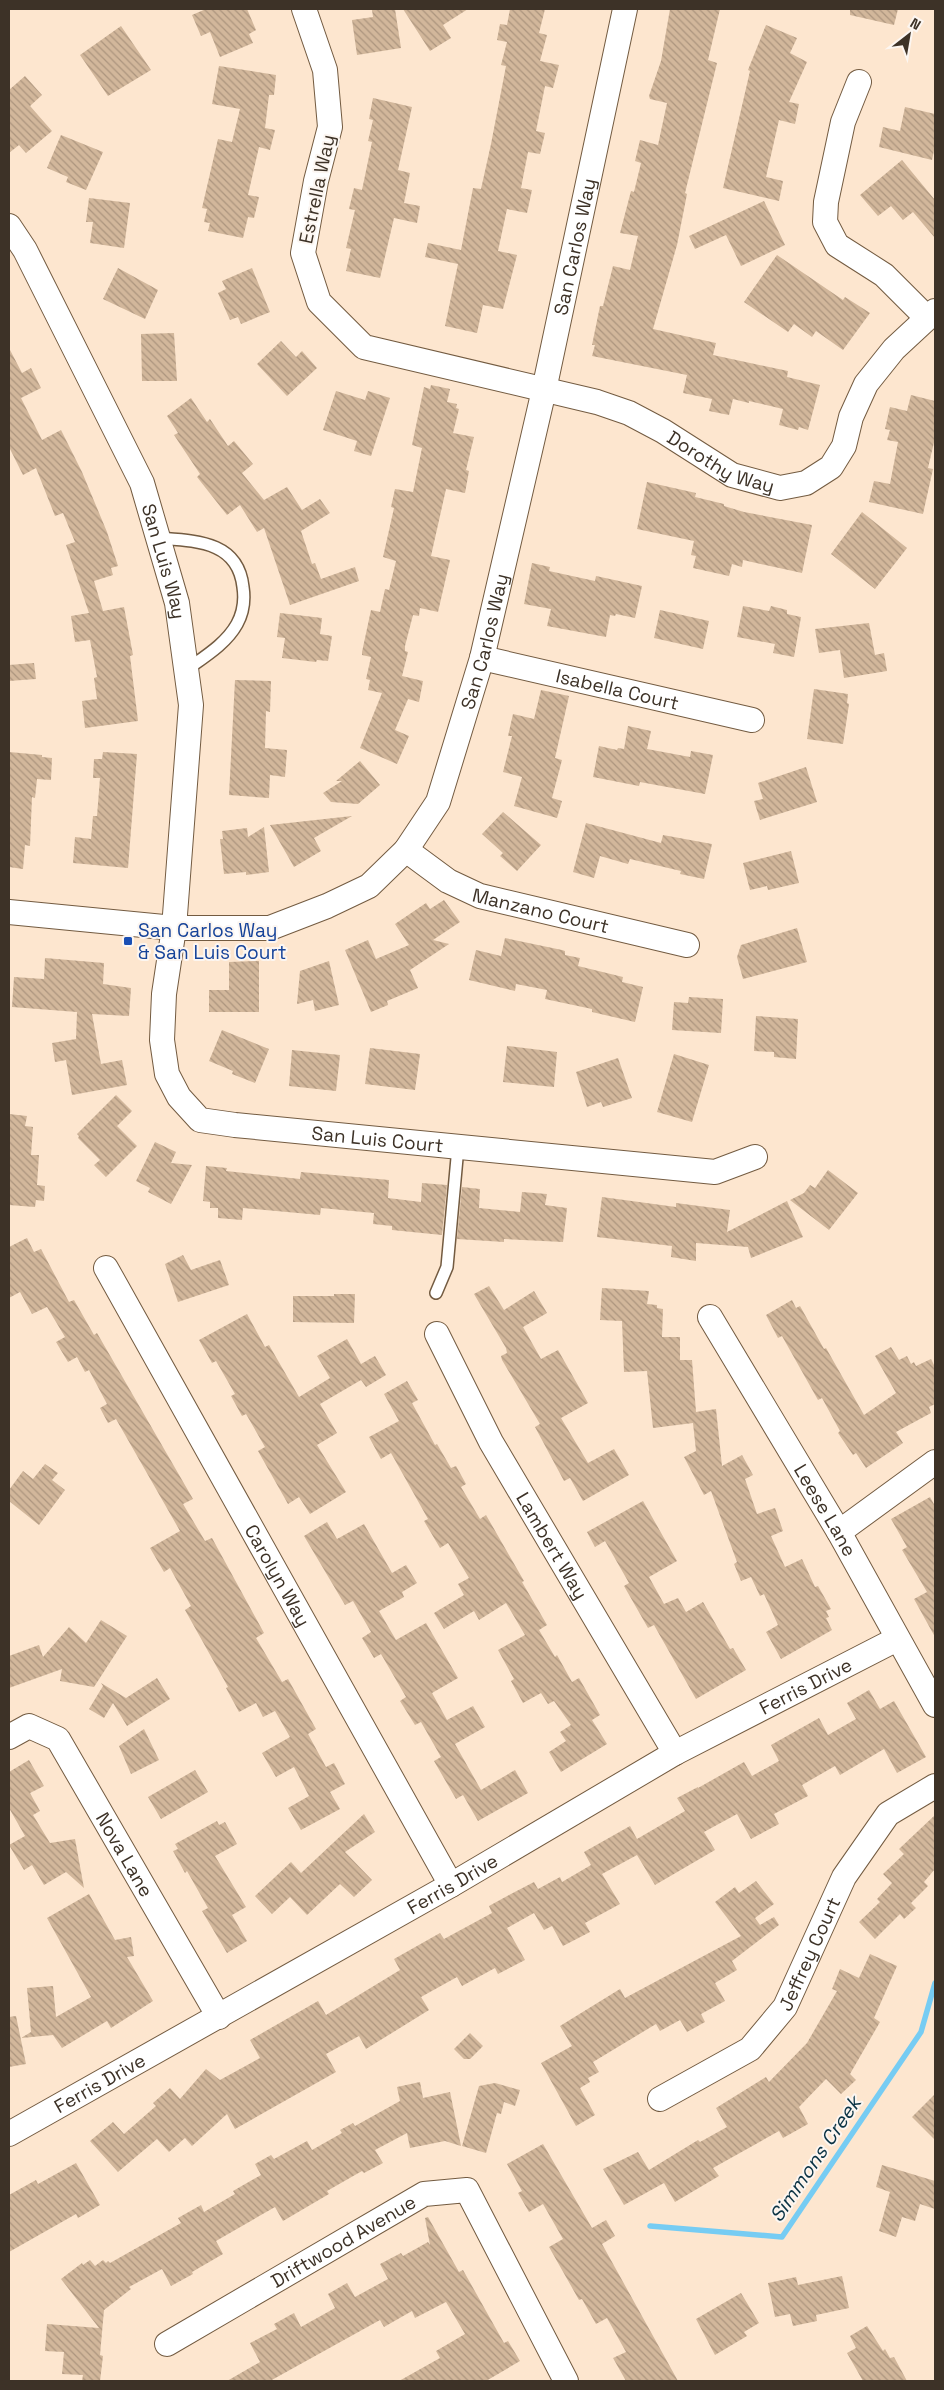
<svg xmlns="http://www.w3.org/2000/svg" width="944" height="2390" font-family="'Space Grotesk',sans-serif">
<defs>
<pattern id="building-back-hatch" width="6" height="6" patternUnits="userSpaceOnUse" patternTransform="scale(1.25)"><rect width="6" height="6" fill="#d2b79b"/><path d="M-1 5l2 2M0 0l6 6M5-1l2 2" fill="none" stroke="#ac957e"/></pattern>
</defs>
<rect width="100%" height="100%" fill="#fde6cf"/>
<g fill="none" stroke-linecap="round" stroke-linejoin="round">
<path stroke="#76ccf3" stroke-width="5.5" d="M650 2226 782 2237 921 2032 935 1983"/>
</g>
<path fill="url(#building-back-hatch)" d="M206 9H247L256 30 249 34 253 43 220 57 210 32 201 36 192 15Z
M380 9H395L401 48 357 55 352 20 373 17 372 10Z
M403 9H468L443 25 451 38 430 51Z
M510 9H545L539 33 547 35 540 61 559 65 553 88 545 86 536 131 545 133 540 154 528 152 521 188 532 190 527 213 507 209 498 251 517 255 503 309 483 305 477 333 445 326 458 264 425 257 428 243 461 250 473 188 481 189 491 144 506 66 501 65 507 42 497 40 500 24 507 25Z
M670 9H720L708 60 717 63 685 193 687 194 677 245 653 329 716 343 713 355 788 371 787 377 820 385 808 430 799 427 798 430 779 425 783 409 749 401V403L733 399 729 415 709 411 712 399 683 393 687 375 592 356 595 345H592L600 306H603L613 266 630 270 638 236 620 233 631 191 634 192 641 163 635 161 640 140 658 145 667 103 650 99 649 96 661 61Z
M850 9H898L894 25 850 15Z
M766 25 797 38 790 53 807 62 789 102 799 104 795 124 779 120 766 177 783 181 779 201 723 188 750 71 748 70Z
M121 26 151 70 108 96 80 55Z
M219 66 276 75 274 95H269L265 128 275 130 270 150 259 147 248 195 259 197 254 218 248 217 243 238 208 231 210 223 204 222 207 209 202 208 218 139 232 142 240 109 212 104Z
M25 76 42 95 30 106 52 131 26 153 19 145 9 153V90Z
M373 98 412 107 398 170 410 173 404 203 420 206 417 223 394 218 380 278 346 271 351 249 346 248 355 210 349 209 354 188 362 190 372 142 368 141 373 120 369 119Z
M905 107 935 114V146L932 160 879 147 883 127 900 131Z
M61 135 103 152 86 190 66 182 68 177 47 168Z
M902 160 935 200V238L913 212 903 220 891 206 878 216 860 195Z
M89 198 130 203 124 248 90 243 93 222H86Z
M764 201 785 245 741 266 726 235 695 249 689 236Z
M777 255 843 300 845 297 870 313 843 350 816 331 812 337 794 324 788 332 744 302Z
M118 268 158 290 145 319 103 299Z
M252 268 270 312 241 324 238 317 230 320 218 293 226 289 222 281Z
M174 333 177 381H142L141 334Z
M281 341 296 357 302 351 317 368 287 396 257 364Z
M9 348 22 373 31 368 41 388 21 398 42 440 61 430 82 472 107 532 118 566 111 568 113 575 94 581 103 611 124 607 133 655 130 656 138 721 85 728 82 701 97 699 94 678 97 677 90 640 75 642 71 616 89 613 66 545 75 542 63 513 55 516 36 468 23 475 9 447Z
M431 385 450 389 447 402 457 404 456 408 459 409 453 433 474 437 466 470 469 471 465 493 446 489 431 556 450 560 438 612 420 608 419 616 413 615 405 646V651L408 652 402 676 423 681 419 702 408 699 395 730 409 736 397 764 360 748 382 693 368 690 370 680 366 679 371 657 362 655V652L371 610 380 612 385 589 389 590 396 561 383 557 394 508 391 507 395 489 413 492 422 448 412 445 424 387 430 389Z
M336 391 365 400 368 391 390 398 371 456 354 451 357 441 323 430Z
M911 395 935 401V438L928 468 933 469 923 514 869 502 874 481 890 484 898 442 887 440 890 430 885 429 890 407 907 411Z
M191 398 207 422 210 419 228 446 234 441 253 464 242 473 264 500 287 487 302 510 320 499 330 513 301 531 312 564 315 563 321 579 355 567 359 581 290 605 264 528 257 532 240 505 227 515 197 477 200 474 174 435 178 433 167 416Z
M647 482 696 493 695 497 724 504V506L744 512 812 525 802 573 743 560 742 567 732 564 729 576 693 568 696 556 691 555 694 541 637 529Z
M862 512 907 548 875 589 831 554Z
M532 563 550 567 549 571 595 581 596 576 642 586 635 618 616 614 615 616 610 615 606 637 547 626 551 609 524 604Z
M743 606 769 611 771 606 787 610V614L801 617 794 657 773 653 775 644 737 637Z
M660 610 709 621 703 649 654 638Z
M280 613 322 618 320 634 332 636 328 661 317 660 316 662 282 658 285 638 277 637Z
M869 623 875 655 884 653 887 671 844 678 840 650 819 653 815 629Z
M34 663 36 679 9 681V665Z
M235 680 271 681 270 712 266 711 265 748 287 750 285 777 270 775 269 798 229 795Z
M814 689 848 694 847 703 849 704 843 744 807 739Z
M541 690 569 696 555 758 562 760 552 798 562 801 557 818 514 806 522 777 503 772 512 736H508L513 714 534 719Z
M628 726 651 731 647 749 690 757 691 751 713 755 705 794 640 782 639 786 593 777 599 746 617 750 618 748 624 749Z
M9 752 42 755V757L52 758 51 780 37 779 35 798 32 797 30 846 25 845 23 869 9 867Z
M103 752 137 754 128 868 73 863 75 837 91 839 93 816H97L100 778H93L94 759H102Z
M360 761 380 785 358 804 331 802 323 793 342 781H336Z
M806 767 817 802 760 820 754 801 763 799 758 783Z
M503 812 541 845 517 871 500 856 503 853 482 834Z
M352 816 314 838 321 851 294 867 270 825Z
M586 823 661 843 663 835 712 844 704 879 680 874 681 871 630 859 628 864 600 856 594 878 573 872Z
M264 827 269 872 246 875V872L224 874 220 839H223L222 831 247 828 248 837Z
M791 851 799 883 768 890 767 886 750 890 743 863Z
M444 900 460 922 433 940 449 944 410 970 418 988 387 1001 388 1005 371 1012 345 950 368 940 376 959 409 945 395 924 426 903 430 909Z
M797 928 807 962 743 979 737 957 741 945Z
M505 938 562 950 565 951V955L580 958 578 966 623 977 622 982 643 987 635 1022 592 1012V1009L545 999 547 990 516 984 515 991 469 980 476 950 501 956Z
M45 958 104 963 103 984 131 988 129 1016 92 1014 101 1064 122 1060 127 1085 72 1095 66 1060 55 1062 52 1043 76 1039 77 1012 12 1007 14 977 44 979Z
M259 961V1012H209V990H229V962Z
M329 961 339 1005 315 1011 313 1000 297 1004 300 971Z
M689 997 723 999 721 1033 672 1030 674 1002 688 1003Z
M756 1016 798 1019 796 1059 774 1057V1052L754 1051Z
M222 1030 269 1049 255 1083 232 1074 233 1071 209 1061Z
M507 1046 557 1052 554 1087 503 1082Z
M370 1048 420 1054 415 1090 365 1084Z
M292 1050 340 1055 336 1091 289 1086Z
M674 1054 709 1065 692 1122 657 1112Z
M618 1058 632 1098 603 1107 601 1102 587 1107 576 1072Z
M116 1095 132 1111 117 1126 137 1146 106 1177 94 1165 100 1160 78 1138 79 1136 77 1134Z
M9 1114 27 1116 25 1126 33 1127 31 1155H39L37 1185 45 1186 44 1201 36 1200 35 1207 9 1205Z
M155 1142 176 1152 171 1163 192 1165 171 1204 148 1192 150 1188 136 1181Z
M206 1166 227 1168 226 1171 300 1179 301 1172 389 1180 388 1198 421 1202 422 1183 447 1185 442 1235 392 1230V1226L373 1224 374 1213 321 1208 320 1215 243 1208 242 1220 218 1218V1208H210V1202L203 1201Z
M828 1170 858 1193 829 1230 790 1200 804 1193 810 1185 815 1188Z
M462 1187 480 1189 479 1208 520 1212 522 1192 547 1194 545 1205 567 1208 563 1242 504 1239V1242L457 1239Z
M602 1197 676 1207V1203L730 1210 727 1232 787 1201 803 1237 751 1258 748 1247 696 1243V1261L671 1257 672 1246 597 1237Z
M27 1238 34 1252 41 1249 69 1302 74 1300 94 1335 97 1333 119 1371 193 1499 183 1504 205 1541 212 1538 264 1633 256 1638 282 1682 288 1679 316 1729 308 1734 326 1767 334 1763 345 1784 330 1792 340 1809 301 1830 288 1808 309 1796 294 1767 276 1777 262 1753 290 1737 275 1711 263 1717 256 1703 239 1712 226 1688 228 1687 185 1610 191 1606 170 1568 164 1572 150 1548 180 1531 116 1419 108 1423 100 1408 107 1404 89 1370 85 1372 77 1357 68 1362 56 1342 65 1337 47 1307 32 1314 20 1292 9 1298V1247Z
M183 1255 191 1270 220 1260 229 1285 178 1302 165 1264Z
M489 1286 504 1310 534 1291 547 1313 523 1327 541 1359 558 1350 588 1403 561 1418 588 1463 614 1449 629 1475 583 1501 570 1478 564 1481 535 1427 540 1424 502 1360 501 1356 507 1353 506 1348 474 1294Z
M602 1288 649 1291 647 1304 657 1305V1308L663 1309 662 1337H680V1360H692L696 1412 716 1409 722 1466 742 1455 753 1475 745 1479 757 1514 775 1508 783 1531 771 1536 785 1567 802 1559 815 1587 818 1586 831 1609 826 1611 829 1617 826 1618 832 1630 781 1659 766 1632 778 1625 764 1594 760 1596 751 1577 741 1581 734 1564 737 1562 711 1491 704 1495 684 1457 696 1451 693 1423 653 1428 647 1371 624 1372 622 1321 600 1320Z
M334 1294H355L354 1323 293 1322V1296H334Z
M792 1300 796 1308 800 1306 824 1349 826 1348 864 1415 896 1393 875 1356 891 1347 899 1360 907 1356 911 1364 914 1362 916 1366 931 1359 935 1367V1404L929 1407 931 1413 896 1432 903 1443 866 1468 856 1453 853 1455 838 1433 840 1431 822 1398 818 1400 782 1336 778 1338 766 1315Z
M247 1314 265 1347 269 1345 299 1397 330 1378 317 1356 347 1339 361 1364 375 1356 386 1375 366 1387 361 1380 320 1404 337 1433 317 1445 346 1492 310 1514 299 1497 288 1504 258 1451 265 1447 246 1414 242 1416 231 1396 235 1394 216 1361 212 1363 199 1340Z
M407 1381 418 1400 412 1403 435 1445 437 1444 451 1468 456 1466 466 1484 461 1487 480 1519 486 1515 524 1581 522 1582 547 1625 539 1630 555 1657 557 1655 572 1682 579 1678 600 1715 592 1720 607 1744 561 1772 549 1752 566 1741 560 1732 571 1725 554 1701 548 1704 541 1693 523 1703 511 1681 514 1679 498 1650 525 1635 506 1603 479 1620 474 1611 444 1629 434 1613 464 1595 458 1584 469 1578 448 1543 440 1548 424 1521 428 1519 391 1453 381 1459 369 1437 399 1421 384 1394Z
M45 1464 58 1473 52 1480 65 1490 39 1525 9 1501V1490L23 1471 33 1479Z
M930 1497 935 1506V1637L914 1599 927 1592 902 1550 907 1547 891 1519Z
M643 1501 677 1561 649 1577 664 1604 678 1598 686 1612 703 1602 730 1649 733 1648 746 1670 696 1699 654 1625 648 1628 624 1586 629 1583 605 1541 595 1547 587 1532Z
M327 1522 337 1539 364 1524 392 1573 406 1565 417 1583 402 1592 404 1597 379 1611 396 1640 426 1623 458 1678 432 1693 447 1720 473 1706 485 1727 455 1744 481 1790 515 1770 528 1793 478 1821 463 1795 456 1799 434 1761 441 1757 421 1722 415 1725 400 1701 406 1697 381 1654 374 1658 362 1638 371 1632 353 1601 345 1605 304 1536Z
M101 1620 127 1636 94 1687 60 1681 62 1669 9 1688V1656L39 1645 43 1657 69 1627 86 1643Z
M157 1678 170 1699 127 1726 113 1703 104 1718 89 1709 103 1686 101 1683 126 1698Z
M869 1690 880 1709 894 1701 926 1757 897 1773 884 1749 840 1775 835 1766 802 1785 808 1796 774 1814 779 1824 751 1839 737 1814 704 1832 715 1850 655 1885 637 1855 602 1874 620 1904 585 1923 590 1932 563 1946 552 1926 544 1930 534 1913 507 1928 525 1960 498 1974 495 1968 462 1986 457 1977 421 1997 429 2010 366 2049 359 2036 326 2054 336 2072 235 2129 227 2114 192 2146 185 2138 169 2152 157 2139 118 2172 90 2141 113 2122 124 2134 156 2106 153 2103 170 2088 180 2099 206 2069 220 2080 260 2058 250 2040 318 2001 326 2015 400 1970 394 1959 440 1933 444 1939 492 1913 489 1906 509 1895 534 1882 538 1889 560 1877 562 1882 591 1865 584 1852 630 1826 637 1839 685 1811 677 1798 698 1787V1788L744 1762 752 1776 779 1761 771 1745 819 1718 828 1735 856 1719 847 1703Z
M144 1729 159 1760 131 1774 119 1746Z
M29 1760 44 1786 30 1793 40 1811 33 1815 50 1843 75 1839 84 1888 66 1872 44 1885 32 1865 24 1870 9 1845 25 1836 9 1808V1772Z
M195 1770 208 1792 161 1819 148 1797Z
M364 1814 375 1832 345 1852 372 1880 354 1897 340 1884 307 1915 290 1897 272 1914 255 1896 291 1862 301 1873Z
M935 1815V1869L924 1882 928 1886 911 1903 916 1908 904 1919 900 1914 875 1939 859 1922 880 1902 877 1899 892 1883 883 1874 904 1854 899 1849Z
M217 1821 219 1825 225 1822 237 1844 215 1856 246 1907 232 1915 247 1941 227 1953 202 1911 208 1908 187 1871 185 1873 173 1851 178 1849 175 1844Z
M756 1881 774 1904 755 1918 760 1925 774 1917 779 1925 732 1961 737 1970 715 1983 725 2001 701 2014 705 2022 687 2032 680 2020 660 2031 656 2024 593 2062 599 2072 588 2078 590 2082 580 2088 595 2115 576 2126 541 2063 572 2046 560 2026 620 1989 625 1998 741 1936 715 1902 735 1887 739 1893Z
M89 1894 115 1940 131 1937 134 1956 127 1957 153 2001 111 2028 107 2021 62 2048 53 2035 21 2038 31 2032 27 1988 53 1986 56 2017 91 1997 47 1918Z
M870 1954 897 1966 874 2018 880 2022 850 2074 856 2080 841 2094 826 2079 799 2107 808 2124 783 2138 779 2131 713 2168 719 2176 675 2202 664 2183 624 2205 603 2169 638 2152 649 2170 698 2140 700 2142 727 2127 716 2108 766 2077 769 2082 807 2043 837 1991 832 1989 840 1969 859 1978Z
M16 2016 26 2064 9 2067V2017Z
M470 2033 483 2046 470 2059H464L454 2049Z
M420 2082 423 2098 450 2092 461 2146 445 2141 410 2148 407 2133 375 2150 383 2163 364 2173 362 2171 327 2191 329 2194 283 2221 275 2207 216 2241 223 2254 192 2272 193 2274 171 2286 162 2269 129 2287 131 2289 104 2310 100 2355 103 2356 100 2381H82L83 2375 62 2374 64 2352 45 2351 47 2324 99 2328 61 2279 82 2263 83 2265 90 2260 95 2266 103 2260 106 2263 108 2261 110 2263 181 2223 178 2218 201 2205 204 2212 235 2194 233 2191 261 2175 255 2164 271 2155 274 2159 307 2141 312 2150 342 2133 340 2130 353 2123 355 2126 400 2101 397 2087Z
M495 2083 520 2090 515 2106 504 2102 501 2114 497 2113 486 2153 462 2146 479 2086Z
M935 2094V2140L912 2117Z
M543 2144 592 2228 606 2220 615 2236 602 2244 678 2381H626L613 2358 626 2352 607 2318 596 2324 582 2299 579 2300 549 2247 563 2239 543 2204 529 2212 518 2193 522 2191 507 2164Z
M76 2163 100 2205 78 2218 76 2214 9 2252V2195L36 2180 38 2184Z
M882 2165 935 2181V2209L920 2204 915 2221 902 2217 896 2237 879 2231 890 2192 876 2187Z
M428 2217 459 2272 463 2270 504 2343 508 2341 520 2361 486 2381H399L440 2358 436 2351 465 2334 446 2302 415 2318 412 2311 384 2327 380 2320 270 2381H227L260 2362 250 2343 277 2329 274 2324 294 2313 301 2327 335 2308 328 2294 347 2283 355 2297 388 2279 380 2264 401 2253 403 2256 428 2242 430 2245 425 2218Z
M842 2276 849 2308 816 2315 817 2321 793 2326 790 2314 775 2317 768 2283 796 2277 798 2285Z
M741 2293 759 2323 744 2332 747 2336 715 2355 696 2319Z
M867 2326 883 2351 885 2349 890 2358 894 2357 907 2381H863L847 2353 856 2348 850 2336Z"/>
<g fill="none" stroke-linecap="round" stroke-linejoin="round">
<g stroke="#735b41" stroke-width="14">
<path id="lane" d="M158 538C196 541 238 541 243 587 245 600 243 613 237 624 226 644 204 657 186 670
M436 1293 447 1267 458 1147"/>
</g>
<g stroke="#735b41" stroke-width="26">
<g id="street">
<path id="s1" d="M304 9 325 70 330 127 316 181 303 253 319 302 364 347 597 402 629 413 663 431 732 475 780 488 806 483 831 467 844 446 851 417 866 384 894 349 935 311"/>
<path d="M859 82 843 122 826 202 825 222 837 245 884 275 926 317"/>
<path id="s2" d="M9 226 25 250 142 483 177 603 191 705 174 928 164 994 162 1040 167 1074 179 1097 200 1120 235 1125 715 1172 755 1157"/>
<path id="s3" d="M482 658 752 720"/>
<path id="s4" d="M406 850 448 881 480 896 687 945"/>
<path id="s5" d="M9 912 174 928H270L327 906 369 886 406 850 438 802 482 658 544 390 625 9"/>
<path id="s6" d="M106 1268 451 1885"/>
<path id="s7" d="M710 1317 839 1532 935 1705"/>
<path id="s8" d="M437 1334 491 1442 675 1753"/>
<path d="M839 1532 935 1462"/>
<path id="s9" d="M9 1737 29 1726 58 1739 219 2017"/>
<path id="s10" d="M660 2099 750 2049 785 2007 844 1877 888 1814 935 1786"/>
<path id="s11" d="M9 2134 451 1885 675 1753 897 1639"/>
<path id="s12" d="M167 2344 424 2194 467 2190 566 2381"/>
</g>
</g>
<use href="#lane" stroke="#fff" stroke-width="11"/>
<use href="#street" stroke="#fff" stroke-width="24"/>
</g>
<rect fill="#1a4fb4" stroke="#fcf6f1" stroke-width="2" x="123" y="936" width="10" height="10" rx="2.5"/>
<g text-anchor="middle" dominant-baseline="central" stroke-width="4" stroke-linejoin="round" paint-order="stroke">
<g font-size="19" fill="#3d3227" stroke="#fcf6f1">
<text transform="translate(317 189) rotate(-78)">Estrella Way</text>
<text stroke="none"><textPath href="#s5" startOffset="1051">San Carlos Way</textPath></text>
<text stroke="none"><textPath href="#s1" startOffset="744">Dorothy Way</textPath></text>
<text stroke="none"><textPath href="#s2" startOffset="371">San Luis Way</textPath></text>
<text stroke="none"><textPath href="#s5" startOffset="646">San Carlos Way</textPath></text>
<text stroke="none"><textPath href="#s3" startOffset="139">Isabella Court</textPath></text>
<text stroke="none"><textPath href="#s4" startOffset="150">Manzano Court</textPath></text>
<text stroke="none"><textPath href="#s2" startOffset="1124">San Luis Court</textPath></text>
<text stroke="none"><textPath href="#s7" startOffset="225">Leese Lane</textPath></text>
<text stroke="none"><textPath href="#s8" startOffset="241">Lambert Way</textPath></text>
<text stroke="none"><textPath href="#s6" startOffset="352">Carolyn Way</textPath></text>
<text stroke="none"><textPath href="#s11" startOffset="914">Ferris Drive</textPath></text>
<text stroke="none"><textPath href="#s9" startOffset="188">Nova Lane</textPath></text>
<text stroke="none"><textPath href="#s11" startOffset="509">Ferris Drive</textPath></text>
<text stroke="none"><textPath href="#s10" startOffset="216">Jeffrey Court</textPath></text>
<text stroke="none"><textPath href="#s11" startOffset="104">Ferris Drive</textPath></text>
<text stroke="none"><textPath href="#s12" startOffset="204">Driftwood Avenue</textPath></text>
</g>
<g font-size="19" fill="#164399" stroke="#fcf6f1" text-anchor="start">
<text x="138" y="930">San Carlos Way<tspan x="138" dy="22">&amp; San Luis Court</tspan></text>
</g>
<g font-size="20" font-style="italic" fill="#0b3344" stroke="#fcf6f1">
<text transform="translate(815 2159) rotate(-56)">Simmons Creek</text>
</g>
</g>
<rect width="944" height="2390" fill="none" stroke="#3d3227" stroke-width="20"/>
<g transform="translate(909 35) rotate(31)" stroke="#fcf6f1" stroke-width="4" paint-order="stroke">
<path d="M0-4L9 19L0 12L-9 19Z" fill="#3d3227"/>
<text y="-8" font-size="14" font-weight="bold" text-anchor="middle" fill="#3d3227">N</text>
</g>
</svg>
